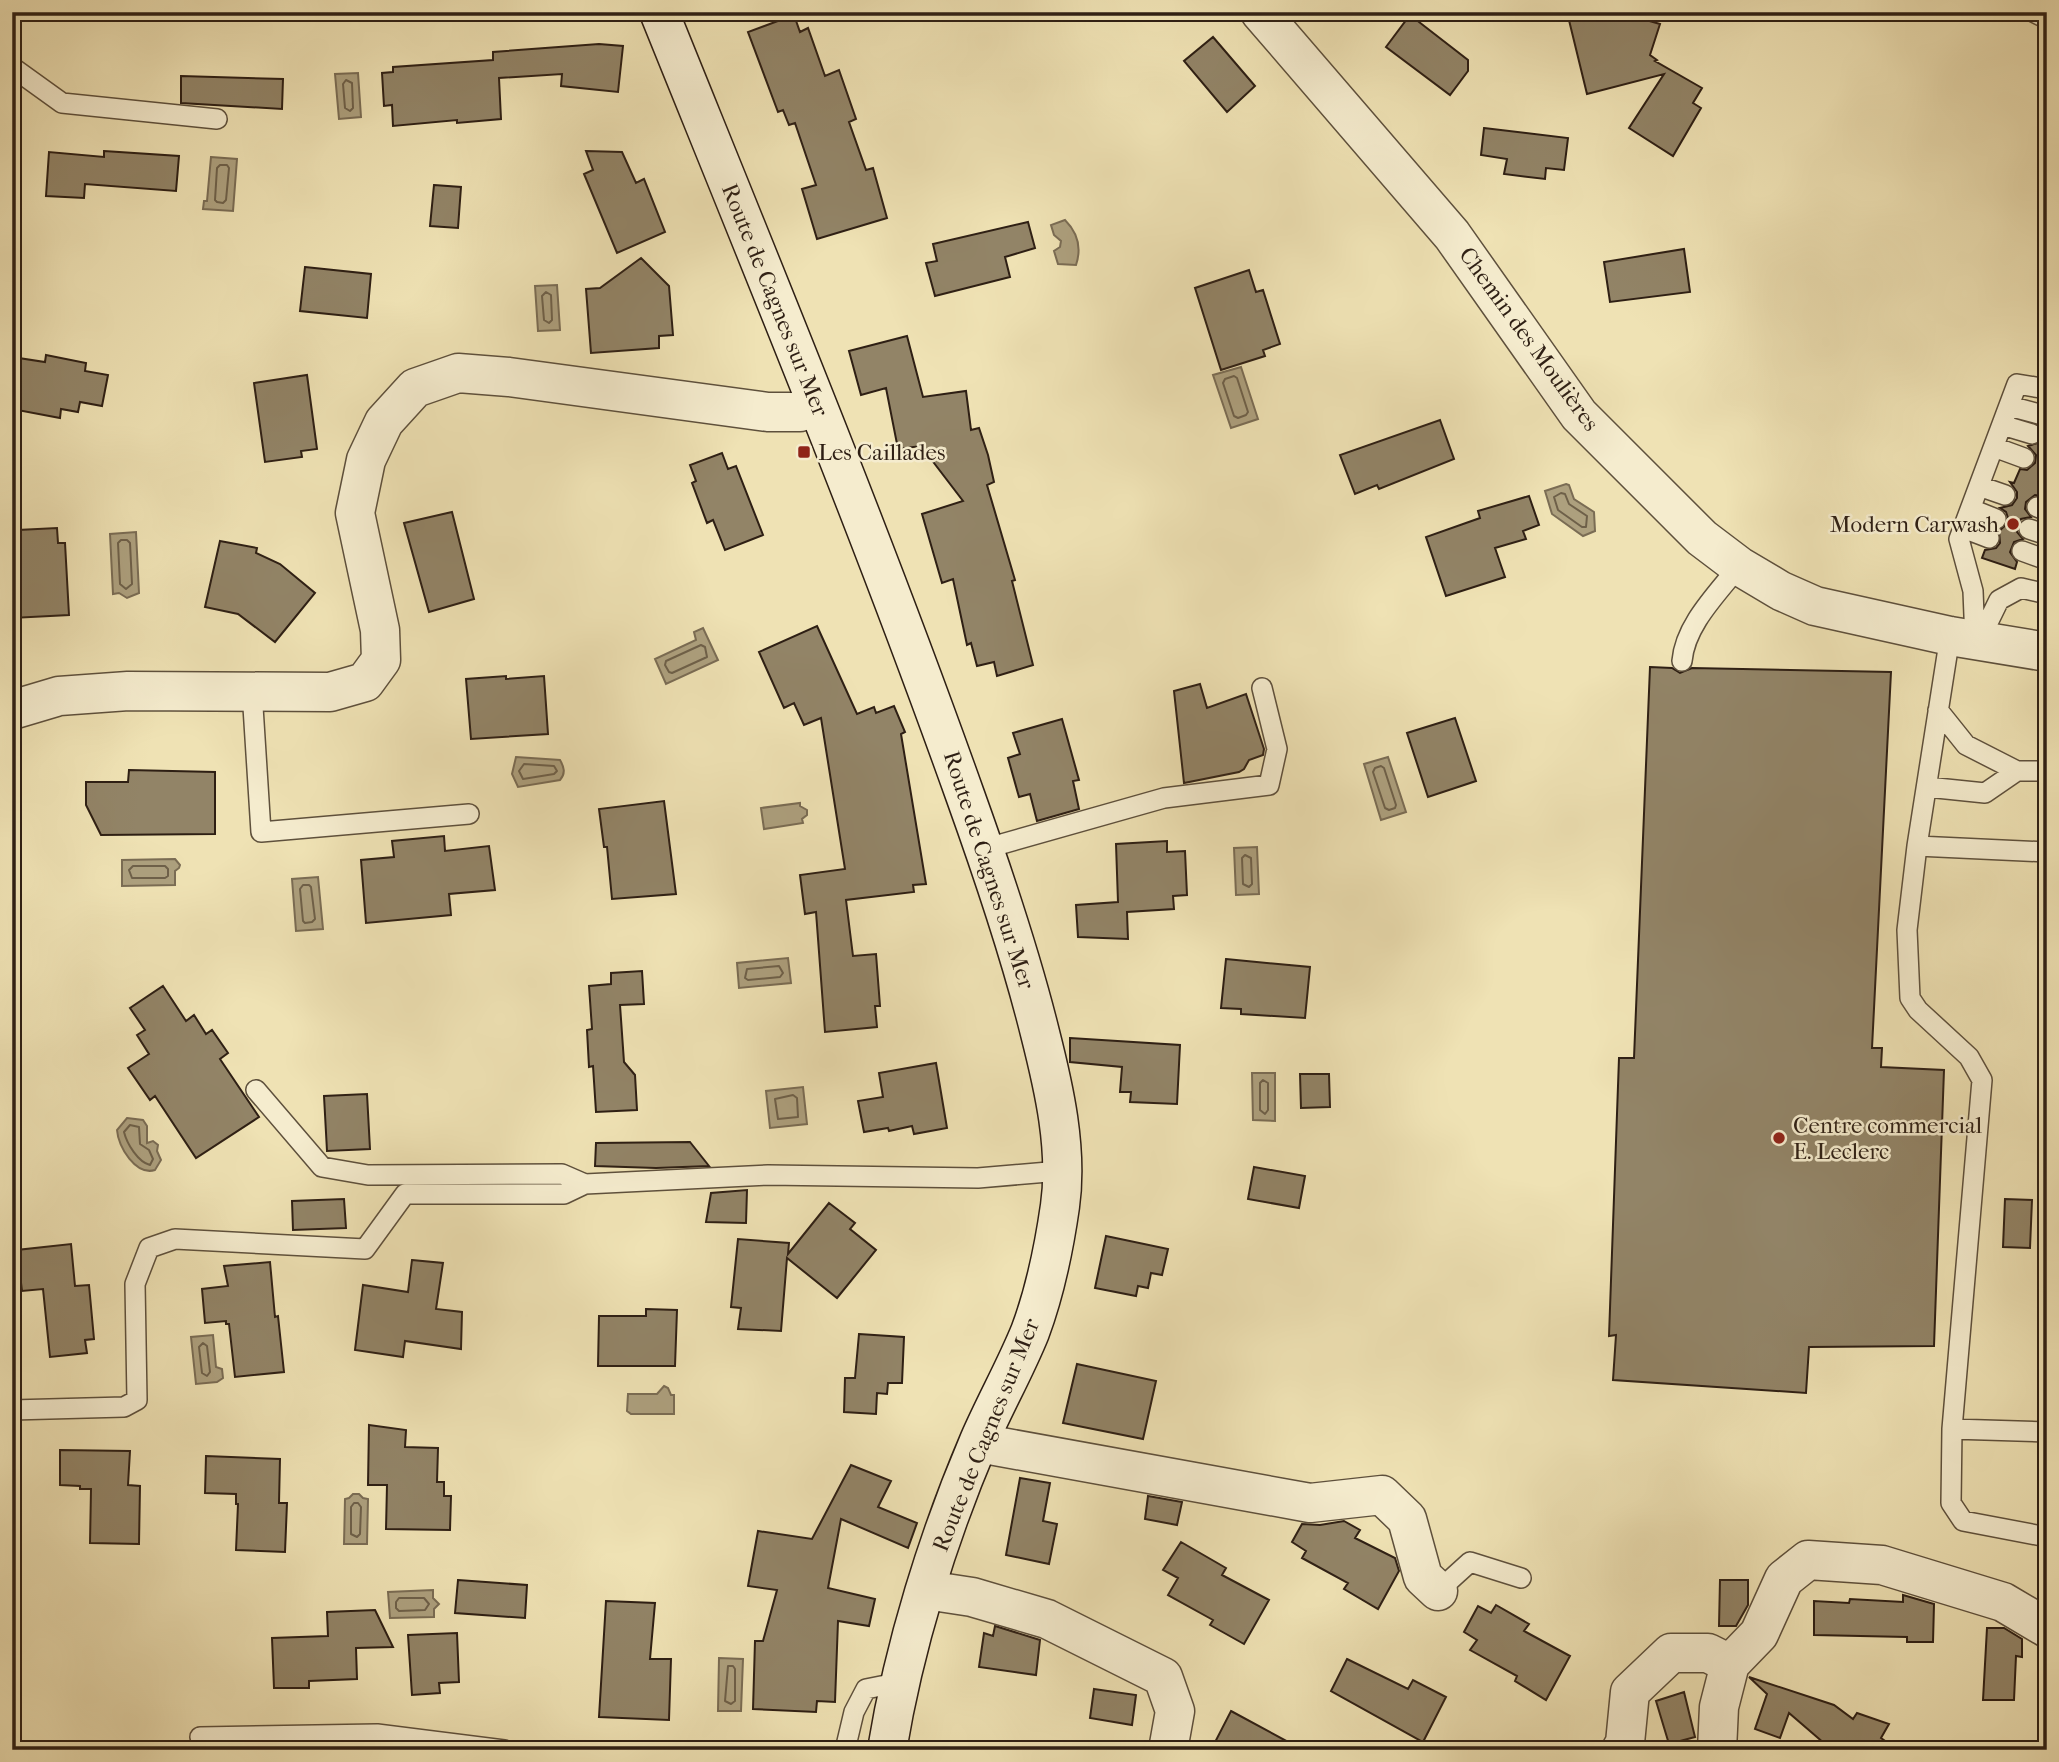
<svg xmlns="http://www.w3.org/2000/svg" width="2059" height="1762" font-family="'IM FELL French Canon',serif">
<rect width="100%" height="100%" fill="#efe2b4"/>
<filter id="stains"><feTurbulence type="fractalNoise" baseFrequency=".00286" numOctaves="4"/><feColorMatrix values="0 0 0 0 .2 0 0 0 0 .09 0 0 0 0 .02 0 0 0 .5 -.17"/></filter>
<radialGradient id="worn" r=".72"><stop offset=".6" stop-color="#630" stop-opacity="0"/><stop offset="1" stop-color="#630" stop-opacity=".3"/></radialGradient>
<path fill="#ada07e" stroke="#7a6c54" stroke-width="2" d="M358 73 361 117 339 119 335 74Z
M211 157 237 159 233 211 203 209 204 201H207Z
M1065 220C1078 233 1082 247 1076 265L1058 264 1054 251 1060 247 1061 241 1054 235 1051 225Z
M557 285 560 330 538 331 535 286Z
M1241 367 1258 419 1231 428 1213 375Z
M1566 484 1569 485 1574 499 1594 512 1595 531 1583 536 1552 514 1545 491Z
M136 532 139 593 127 598 119 593 113 594 110 534Z
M703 628 718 660 666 684 655 659 696 640 694 632Z
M516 757 560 760C564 767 566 773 560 780L518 787 512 774Z
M1388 757 1406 812 1381 820 1364 764Z
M800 803V806L807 810V815L802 819 803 823 764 829 761 808Z
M1257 847 1259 894 1236 895 1234 848Z
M175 859 180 865 179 868 175 871V885L122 886V860Z
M318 877 323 929 296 931 292 879Z
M788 958 791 983 739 988 737 963Z
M1252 1073H1275V1121L1253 1120Z
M803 1087 807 1124 770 1128 766 1091Z
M127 1118 143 1120 147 1126V1143L153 1141 158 1145 157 1151 161 1160 155 1170C136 1176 118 1147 117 1130Z
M213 1335 216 1367 222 1369 223 1378 217 1382 196 1384 191 1337Z
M664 1386 668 1388 671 1395H674V1414H631L627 1411 628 1394H657Z
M353 1494H359L363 1498 368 1499 367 1544H344L345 1499 349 1498Z
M433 1590V1598L439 1604 434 1609V1617L390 1618 388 1592Z
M719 1658 743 1659 741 1711H718Z"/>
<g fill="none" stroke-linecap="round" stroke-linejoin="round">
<path stroke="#6e6049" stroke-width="2" d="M346 80 352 83 353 108 350 111 345 108 343 84Z
M220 165H227L229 168 226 200 223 203 217 202 215 200 217 168Z
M546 292 551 295 552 320 549 323 544 320 542 296Z
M1234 376 1237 378 1248 412 1246 415 1238 418 1234 416 1223 383 1225 379Z
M1561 493 1565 494 1569 504 1587 516 1586 527H1582L1558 510 1554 497Z
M121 540H127L130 543 132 584 126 589 120 584 118 543Z
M701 645 705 647 707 657 672 673 669 672 665 665 666 661Z
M524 764 554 766 557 771 554 774 523 779 519 771Z
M1381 766 1384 768 1396 805 1395 808 1389 810 1385 808 1373 772 1375 768Z
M1245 855 1251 858 1252 884 1249 887 1243 884 1242 858Z
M133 866H165L168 869V876L165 878H132L129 870Z
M303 885H309L311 887 315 919 312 922 305 923 303 921 300 889Z
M779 966 783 973 780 977 748 980 745 978 747 969Z
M1263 1080 1268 1083V1110L1265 1114 1260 1110V1083Z
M793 1095 797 1098 798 1117 778 1119 775 1099Z
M130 1125 139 1127 140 1144 149 1150 153 1159 150 1165C138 1162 127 1144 124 1132Z
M203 1343 207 1346 210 1372 207 1376 202 1373 199 1347Z
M354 1503H358L361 1507 360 1534 357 1537 351 1534V1507Z
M399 1598H424L429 1604 425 1610 399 1611 396 1608V1602Z
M728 1666H733L735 1669V1701L731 1704 725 1701Z"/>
</g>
<path fill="#928467" stroke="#2e1f14" stroke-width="2" d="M1567 12H1618L1660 24 1650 55 1657 60 1655 61 1702 88 1693 103 1701 108 1673 156 1629 128 1664 74 1587 94Z
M794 15 800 32 808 28 825 76 839 70 856 119 849 122 866 170 873 168 887 218 817 239 802 189 816 185 795 123 789 125 783 110 778 112 748 32Z
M1410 15 1468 60V71L1450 95 1386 47Z
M1213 37 1255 86 1227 112 1184 61Z
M599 44 623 46 618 92 561 86 562 74 499 78 501 119 457 123V120L393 126 392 105 384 106 382 73 393 72V67L493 60V52Z
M181 76 283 79 282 109 181 103Z
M1484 128 1568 138 1564 170 1546 168 1545 179 1504 174 1507 159 1481 155Z
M104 151 179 156 176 191 85 184 84 198 46 196 49 152 104 157Z
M586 151 622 152 636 183 644 179 665 232 617 253 584 174 593 170Z
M434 185 461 187 458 228 430 226Z
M1028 222 1035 248 1005 257 1010 277 935 296 926 263 937 261 933 244Z
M1684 249 1690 292 1610 302 1604 262Z
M641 258 669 286 673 335 659 336V348L591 353 586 289 600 288Z
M305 267 371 274 367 318 300 311Z
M1249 270 1256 292 1263 290 1280 344 1263 350 1265 356 1221 370 1195 288Z
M907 336 923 397 966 391 971 430 979 428 988 455 994 482 987 485 1015 580 1012 581 1033 665 997 676 994 662 977 666 971 643 967 645 953 579 942 583 922 514 963 501 921 446 898 449 886 388 861 395 849 351Z
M46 355 86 363 85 371 108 375 102 406 80 402 78 412 61 409 60 418 12 409V357L45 362Z
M307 375 317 449 301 451 302 457 265 462 254 383Z
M1440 420 1454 459 1379 489 1377 485 1355 494 1340 455Z
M2047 423V480L2041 496 2035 495 2026 502 2025 509 2031 517 2021 519 2018 525 2017 532 2023 539 2014 542 2010 552 2017 562 2015 569 1982 558 1985 550 1996 548 2000 543 1999 531 2007 524 2008 518 2006 512 2000 508 2012 505 2017 498V492L2010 482 2014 483 2020 469 2027 470 2035 463 2036 455 2028 446 2041 442 2044 432 2041 426Z
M722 453 728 469 736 466 763 535 725 550 713 520 707 523 692 483 696 481 690 465Z
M1529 496 1539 525 1523 531 1526 539 1495 548 1505 577 1446 596 1426 537 1480 518 1478 511Z
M452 512 474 599 429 612 404 523Z
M57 528 58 543H65L69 615 12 618V544H19L18 530Z
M220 541 257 548 256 553 280 564 315 593 275 642 238 614 205 607Z
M817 626 857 714 874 707 876 713 894 706 905 732 901 734 926 884 913 885 914 892 846 900 853 956 876 954 880 1006H875L877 1027 825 1032 816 912 805 914 800 875 845 869 821 718 804 725 794 703 784 708 759 652Z
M1650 667 1672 668 1680 673 1692 668 1891 672 1872 1048H1882L1881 1067 1944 1070 1934 1346 1809 1347 1806 1393 1613 1380 1616 1335 1609 1336 1619 1058H1634Z
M506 676V679L544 676 548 734 471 739 466 679Z
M1200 684 1207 708 1246 694 1264 749 1263 755 1249 760 1244 769 1239 772 1184 783 1174 691Z
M1455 718 1476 781 1428 797 1407 733Z
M1062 719 1079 780 1073 781 1079 809 1037 821 1030 794 1019 797 1008 758 1020 754 1013 733Z
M129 770 215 772V834L101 835 86 805V782H128Z
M664 801 676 894 612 899 607 847H604L599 809Z
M444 836 445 851 489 846 495 890 449 894 451 915 366 923 361 860 394 857 392 841Z
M1167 841V852L1185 851 1187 895 1173 896 1174 909 1127 912 1128 939 1078 937 1076 905 1118 902 1116 844Z
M1226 959 1310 967 1305 1018 1241 1014V1009L1221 1008Z
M642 971 644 1004 620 1005 624 1062 635 1075 637 1110 596 1112 593 1066 589 1067 587 1030 592 1029 589 986 611 984V973Z
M163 986 186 1021 194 1015 206 1034 212 1030 228 1053 220 1059 259 1117 196 1158 155 1096 150 1100 128 1068 149 1054 137 1035 145 1030 130 1008Z
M1070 1038 1180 1045 1177 1104 1130 1102 1131 1092H1120L1122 1067 1070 1062Z
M936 1063 947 1128 914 1134 912 1126 889 1131 888 1128 864 1132 858 1101 883 1097 879 1073Z
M1300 1074H1329L1330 1107 1301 1108Z
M367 1094 370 1149 327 1151 324 1096Z
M690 1142 709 1166 656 1168 595 1166 596 1143Z
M1254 1167 1305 1176 1299 1208 1248 1199Z
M747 1190 746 1223 706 1222 711 1193Z
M344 1199 346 1228 293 1230 292 1201Z
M2005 1199 2032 1200 2030 1248 2003 1247Z
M829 1203 855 1223 850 1229 876 1250 837 1298 787 1258 781 1331 738 1329 741 1308 731 1307 738 1239 789 1243 788 1254Z
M1106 1236 1168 1249 1162 1275 1151 1273 1148 1288 1138 1286 1136 1296 1095 1288Z
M71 1244 75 1286 89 1285 94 1339 85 1340 87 1353 50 1357 43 1289 22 1291 17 1250Z
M412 1260 443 1263 436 1309 462 1312 461 1349 405 1341 403 1357 355 1350 363 1285 408 1292Z
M270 1262 275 1317 278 1316 284 1372 235 1377 229 1324H226V1321L205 1323 202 1289 228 1286 224 1266Z
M646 1309 677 1310 675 1366H598L599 1316H646Z
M859 1334 904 1337 902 1383H888L887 1394 877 1393 876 1414 844 1412 845 1378H855Z
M1077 1364 1156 1381 1143 1439 1063 1423Z
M369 1425 406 1430 405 1447 438 1448 437 1482H444V1496H451L450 1530 386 1529 387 1485H368Z
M60 1450 130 1451 128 1485 140 1486 139 1544 90 1543 91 1489H80V1486L60 1485Z
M206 1456 280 1459 279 1503H287L285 1552 236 1550 238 1504H236V1494L205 1493Z
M851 1465 891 1481 878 1507 917 1523 908 1548 841 1519 828 1588 875 1599 869 1626 838 1621 835 1702 817 1701 816 1712 753 1709 755 1641H763L777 1590 748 1586 758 1531 812 1539Z
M1020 1478 1050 1483 1043 1521 1057 1524 1049 1564 1006 1555Z
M1148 1496 1182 1502 1177 1525 1145 1519Z
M1344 1521 1360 1530 1355 1538 1395 1558 1399 1571 1378 1609 1344 1589 1348 1583 1302 1558 1306 1551 1292 1542 1302 1524 1320 1525Z
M1181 1542 1226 1568 1222 1575 1269 1600 1244 1644 1210 1625 1213 1620 1168 1595 1178 1578 1163 1570Z
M458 1580 527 1585 525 1618 455 1613Z
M1720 1580H1748V1605L1736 1626H1719Z
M1903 1595 1934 1604 1933 1642H1907V1637L1814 1635V1601L1849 1603 1850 1599 1903 1602Z
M606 1601 655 1603 650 1659H671L669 1720 599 1717Z
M1496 1605 1529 1624 1524 1631 1570 1656 1546 1700 1515 1681 1517 1676 1470 1650 1477 1640 1464 1632 1478 1606 1491 1613Z
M375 1610 393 1647 356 1648 357 1679 309 1681V1688H274L272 1638 328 1636 327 1612Z
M995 1626 1040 1640 1036 1675 979 1667 984 1633 993 1636Z
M1987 1628H2004L2022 1639V1657L2016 1656 2014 1700H1983Z
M457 1633 459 1682 439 1683 440 1693 412 1695 408 1635Z
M1347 1659 1408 1689 1413 1680 1446 1697 1423 1742 1331 1691Z
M1749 1677 1834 1705 1853 1719 1857 1713 1889 1724 1881 1738 1898 1750H1832L1789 1713 1780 1738 1755 1729 1767 1694Z
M1094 1689 1136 1695 1132 1725 1090 1718Z
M1684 1692 1695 1737 1669 1744 1656 1701Z
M1231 1711 1303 1750H1211Z"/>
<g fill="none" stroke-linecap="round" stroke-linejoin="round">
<g stroke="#5e503c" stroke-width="22">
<path id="service" d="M2033 12 2047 19
M12 67 62 103 217 119
M2009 406 2039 414
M2002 425 2032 434
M1994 447 2024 458
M1979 486 2005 495
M2037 507 2047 511
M1971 509 1996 519
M1963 528 1989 538
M2029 529 2047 535
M2022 551 2047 560
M1950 636 1917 846 1907 930 1910 998 1918 1010 1969 1057 1982 1080 1952 1429 1951 1503 1963 1521 2047 1537
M1975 640 1973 591 1959 539 2017 384 2047 389
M1979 641 1999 600 2021 588 2047 594
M1682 661C1685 625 1717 594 1739 566
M252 691 261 832 469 814
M1938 710 1966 745 2017 771H2047
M1927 787 1985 793 2017 771
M1917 846 2047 852
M984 849 1164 798 1269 785 1277 749 1262 688
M256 1090 322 1167 368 1175 562 1174 585 1184
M12 1410 124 1407 137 1400 135 1284 149 1248 175 1239 365 1249 405 1194H564L585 1184 768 1175 978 1178 1060 1171
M1952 1429 2047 1432
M1438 1591 1470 1562 1521 1578
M200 1737 377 1734 504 1750
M845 1750 854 1712 866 1689 901 1682"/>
</g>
<g stroke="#5e503c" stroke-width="41">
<path id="minor" d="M1260 12 1452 235 1579 415 1702 538 1739 566 1781 591 1815 606 1950 636 2047 652
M12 710 59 696 128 691 330 692 365 682 381 660 380 630 355 513 366 460 384 422 415 388 458 373 509 377 768 412H800L817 406
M979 1443 1310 1503 1382 1495 1407 1519 1423 1577 1438 1591
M926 1590 972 1597 1047 1619 1163 1677 1175 1711 1168 1750
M1730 1664 1759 1634 1784 1579 1808 1560 1882 1565 2003 1602 2047 1628
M1621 1750 1625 1743 1630 1692 1671 1653H1708L1730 1664 1719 1707 1717 1750"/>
</g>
<g stroke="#2e1f14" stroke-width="41">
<path id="secondary" d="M659 12C764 272 871 531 965 795 993 873 1020 952 1040 1033 1054 1088 1068 1149 1060 1206 1054 1248 1045 1292 1030 1332 1015 1369 995 1404 979 1441 938 1537 904 1646 887 1750"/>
</g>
<use href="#service" stroke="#f5ecce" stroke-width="19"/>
<use href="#minor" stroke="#f5ecce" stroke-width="38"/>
<use href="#secondary" stroke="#f5ecce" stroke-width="38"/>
</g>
<g fill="#8f2418" stroke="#f5ecce" stroke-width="2.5">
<rect x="797" y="445" width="14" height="14" rx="3.5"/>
<circle cx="2013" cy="524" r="7"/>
<circle cx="1779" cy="1138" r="7"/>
</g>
<g text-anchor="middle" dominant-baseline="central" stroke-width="5" stroke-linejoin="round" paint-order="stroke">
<g font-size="23" fill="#2e1f14" stroke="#f5ecce">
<text transform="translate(775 300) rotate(68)">Route de Cagnes sur Mer</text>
<text transform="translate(1529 339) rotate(54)">Chemin des Moulières</text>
<text transform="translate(989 870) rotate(72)">Route de Cagnes sur Mer</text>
<text transform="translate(986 1435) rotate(-68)">Route de Cagnes sur Mer</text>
</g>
<g font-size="23" fill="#2e1f14" stroke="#f5ecce" text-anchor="start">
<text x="818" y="452">Les Caillades</text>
<text x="1999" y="524" text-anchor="end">Modern Carwash</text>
<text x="1793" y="1125">Centre commercial<tspan x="1793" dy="26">E. Leclerc</tspan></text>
</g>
</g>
<rect width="2059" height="1762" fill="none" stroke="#efe2b4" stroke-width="42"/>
<rect x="14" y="14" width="2031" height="1734" fill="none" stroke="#2e1f14" stroke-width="3.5"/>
<rect x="21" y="21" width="2017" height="1720" fill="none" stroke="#2e1f14" stroke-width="2"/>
<rect width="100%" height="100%" filter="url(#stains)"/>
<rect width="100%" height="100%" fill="url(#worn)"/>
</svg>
